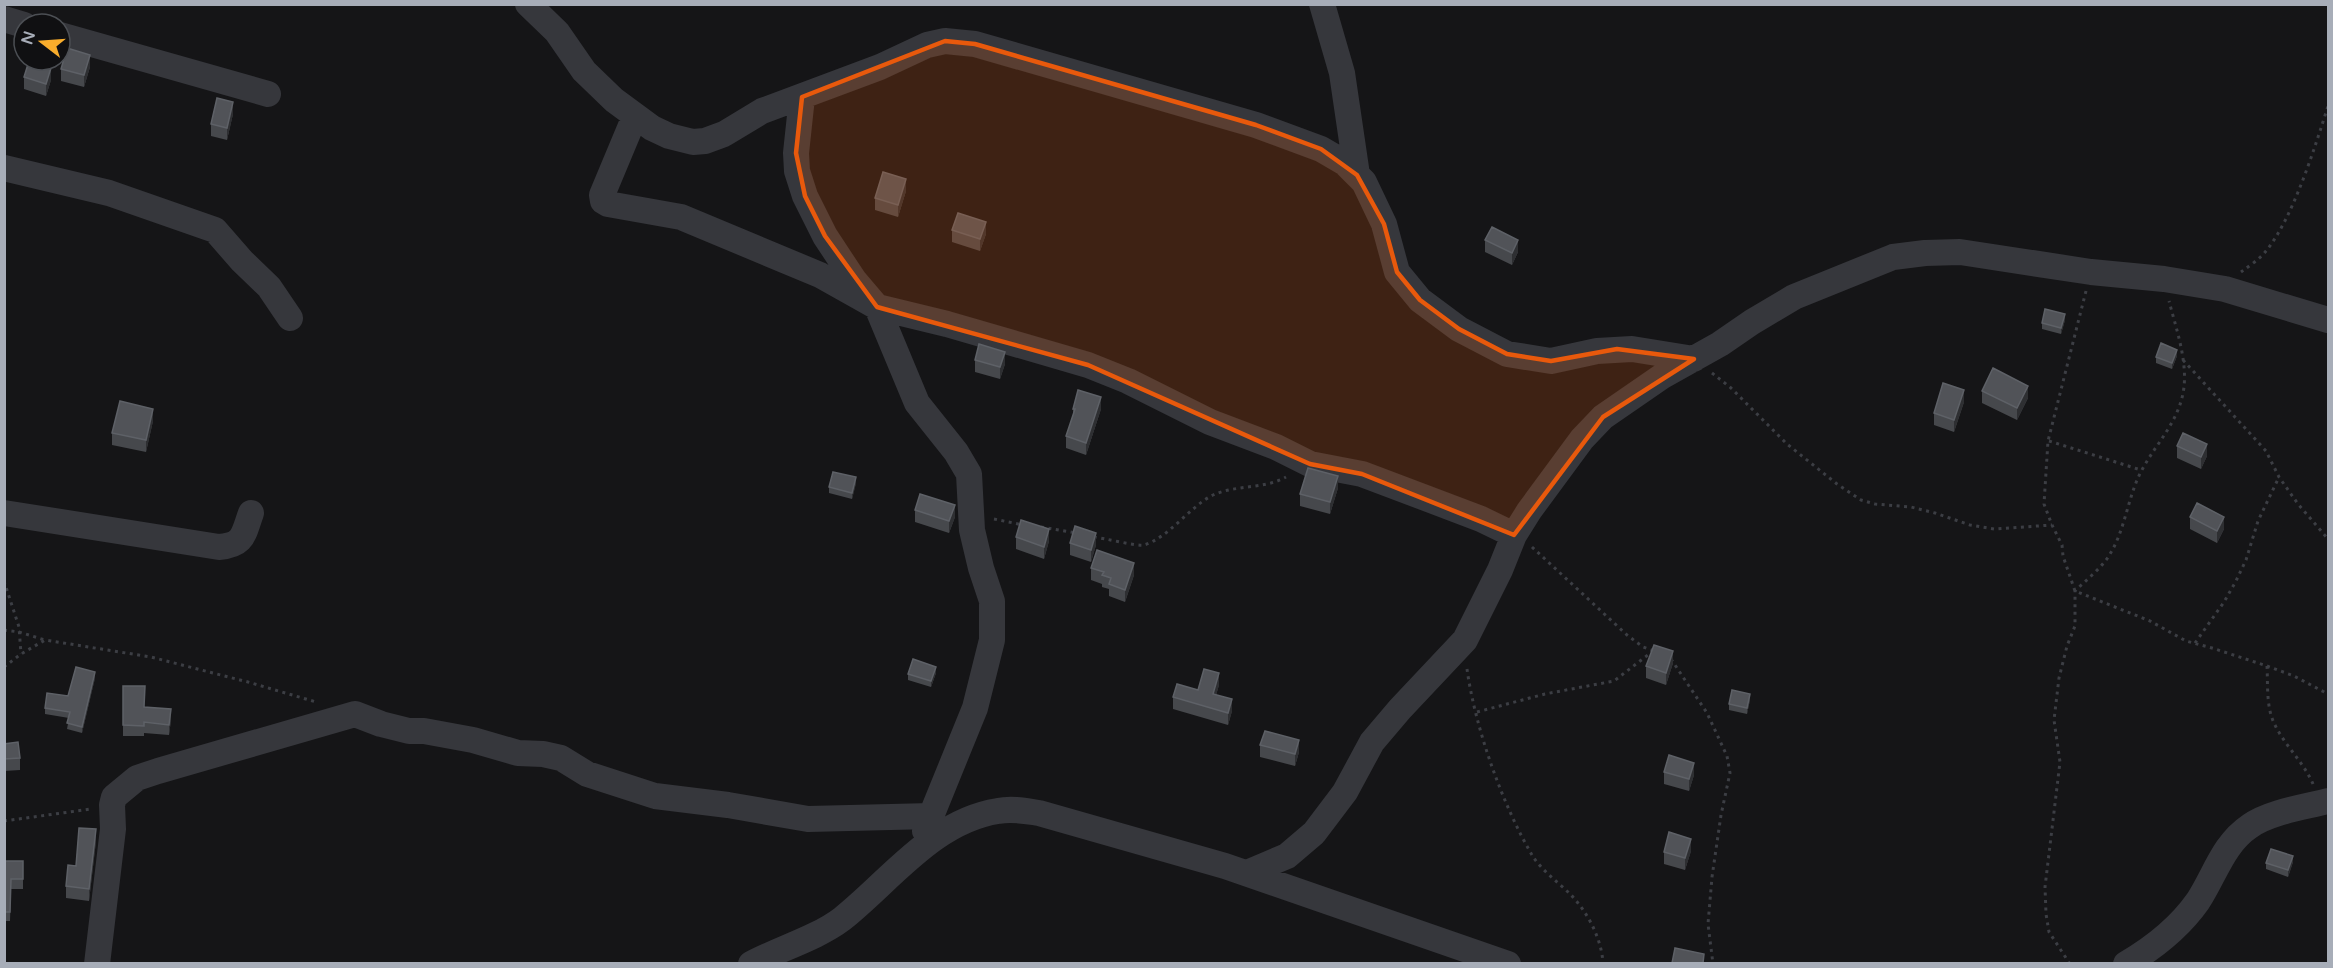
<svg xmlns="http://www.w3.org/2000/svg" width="2333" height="968" font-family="'Varela Round',sans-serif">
<rect width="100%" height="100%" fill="#151517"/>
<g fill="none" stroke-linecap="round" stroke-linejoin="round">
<path stroke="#3c3e44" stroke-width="3" stroke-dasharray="3 4.5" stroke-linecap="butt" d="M2241 272C2249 266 2260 259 2266 251 2293 218 2315 147 2328 106
M2086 291 2048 441 2044 504 2052 525 2062 545 2063 556 2075 591 2150 621 2186 641 2212 648 2267 666 2294 676 2328 694
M2183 360 2266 451 2279 477 2298 504 2328 539
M1712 373 1731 388 1787 444 1837 484 1861 500 1875 504 1911 507 1935 513 1970 525 1994 529 2052 525
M2049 441 2141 470
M994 519 1023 525
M1041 527 1076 533
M1094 537C1104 538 1139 547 1144 545 1168 538 1189 508 1211 496 1235 484 1263 490 1286 477
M1532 547 1627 635 1643 647 1654 651
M4 581 19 627 21 654
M4 630 19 632 45 640
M2195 643 2224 602 2236 581 2246 560 2258 521 2279 477
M1671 659 1707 713 1727 756 1730 773 1721 815 1712 877 1708 924 1713 964
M2267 666C2268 684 2266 706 2274 723 2284 745 2303 761 2313 784
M4 667 21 654 45 640 151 657 248 682 316 702
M1467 669C1475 727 1502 804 1532 855 1541 870 1558 882 1570 894 1587 911 1602 939 1603 964
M1477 712 1545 694 1614 681 1653 651
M4 821 91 809
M2070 964 2049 932 2046 914 2045 887 2060 762 2054 720 2059 678 2067 646 2075 626V591C2086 580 2102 568 2110 554 2126 528 2128 494 2143 468 2158 441 2180 420 2184 387 2187 359 2176 328 2169 301"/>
<path stroke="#36373c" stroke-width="26" d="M528 4 557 32 584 71 614 100 652 128 669 136 693 142 705 141 724 134 762 111 880 67 927 45 945 41 975 44 1256 125 1321 149 1345 163 1364 182 1384 224 1397 272 1420 300 1459 329 1507 354 1551 361 1597 351 1632 349 1694 359
M1322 4 1342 73 1357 175
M4 19 24 25
M60 35 268 94
M802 97 796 153 797 171 805 196 825 236 854 280 877 307 917 403 956 452 969 474 972 530 981 568 992 601V640L975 708 925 831
M635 116 602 195 603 201 608 204 681 217 820 275 877 307 947 324 1088 365 1128 381 1210 422 1276 447 1310 464 1362 474 1481 519 1514 535
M4 168 109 193 215 230 242 261 269 287 290 318
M4 513 219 547C244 545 243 535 251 513
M1247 873 1287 856 1314 833 1345 792 1372 742 1400 709 1465 640 1500 570 1514 535 1529 511 1582 439 1603 417 1661 377 1720 344 1752 322 1794 297 1893 257 1925 253 1960 252 2091 272 2164 279 2225 289 2328 320
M97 964 113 829 112 805 114 797 137 778 158 771 355 714 381 724 409 731H424L473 740 518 753 543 754 561 758 587 774 655 796 728 805 808 819 932 816
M751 964C779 949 817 938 842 919 890 881 933 821 998 811 1012 808 1026 811 1039 813L1225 866 1508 964
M2126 964C2155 947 2179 928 2198 901 2215 875 2223 844 2250 826 2269 812 2305 807 2328 801"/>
</g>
<path fill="#46484c" d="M90 67 84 87 61 81V69Z
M24 77 51 80 46 96 24 89Z
M233 114 227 140 211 136V124Z
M906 191 898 217 875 210V198Z
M952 230 986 234 980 251 952 242Z
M1485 240 1518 252 1512 265 1485 252Z
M2065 320 2061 334 2042 329V323Z
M2177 356 2172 369 2156 363V357Z
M975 360 1005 364 1000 379 975 372Z
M1982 391 2028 398 2017 420 1982 403Z
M1964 402 1954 432 1934 425V413Z
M1073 409H1101L1086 455 1066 448V436L1073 417Z
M153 421 146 452 112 445V433Z
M2177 446 2207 456 2201 469 2177 458Z
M856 483 852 499 829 493V487Z
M1338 488 1330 514 1300 506V494Z
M915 510 955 517 949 533 915 522Z
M2190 517 2224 529 2217 543 2190 529Z
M1016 537 1049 541 1044 559 1016 549Z
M1070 543 1096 545 1091 562 1070 555Z
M1091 568 1134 575 1125 602 1109 596V589L1102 587V584L1091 580Z
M1673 663 1666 685 1646 678V666Z
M936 673 931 687 908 680V674Z
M95 678 82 733 67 729 69 718 45 714V708L68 696Z
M1219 685 1216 695 1232 711 1228 725 1173 709V697Z
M123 686 145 707 171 720 169 735 144 733V736H123Z
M1750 700 1747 714 1729 710V704Z
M4 744 20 758V770L4 771Z
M1260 745 1299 752 1295 766 1260 757Z
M1664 772 1694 775 1689 791 1664 784Z
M96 841 89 901 66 898V886L76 866Z
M1691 851 1685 870 1664 864V852Z
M4 861H23V889H11L10 921H4Z
M2293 862 2288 877 2266 869V863Z"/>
<path fill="#2e2f32" d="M90 55V67L84 87V75Z
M51 68V80L46 96V84Z
M233 102V114L227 140V128Z
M906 179V191L898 217V205Z
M986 222V234L980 251V239Z
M1518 240V252L1512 265V253Z
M2065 314V320L2061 334V328Z
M2177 350V356L2172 369V363Z
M1005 352V364L1000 379V367Z
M2028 386V398L2017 420V408Z
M1964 390V402L1954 432V420Z
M1101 397V409L1086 455V443Z
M153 409V421L146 452V440Z
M2207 444V456L2201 469V457Z
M1338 476V488L1330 514V502Z
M856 477V483L852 499V493Z
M955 505V517L949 533V521Z
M2224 517V529L2217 543V531Z
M1049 529V541L1044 559V547Z
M1096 533V545L1091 562V550Z
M1134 563V575L1125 602V590Z
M1673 651V663L1666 685V673Z
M936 667V673L931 687V681Z
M95 672V678L82 733V727Z
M1219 673V685L1213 706V694Z
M1750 694V700L1747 714V708Z
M1232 699V711L1228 725V713Z
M171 709V720L169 735V725Z
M1299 740V752L1295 766V754Z
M1694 763V775L1689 791V779Z
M96 829V841L89 901V889Z
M1691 839V851L1685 870V858Z
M2293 856V862L2288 877V870Z"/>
<path fill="#515358" stroke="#5e6167" stroke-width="1.5" d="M67 48 90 55 84 75 61 69Z
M29 61 51 68 46 84 24 77Z
M217 98 233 102 227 128 211 124Z
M883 172 906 179 898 205 875 198Z
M958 213 986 222 980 239 952 230Z
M1492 227 1518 240 1512 253 1485 240Z
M2045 309 2065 314 2061 328 2042 323Z
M2161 343 2177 350 2172 363 2156 357Z
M979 344 1005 352 1000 367 975 360Z
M1993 368 2028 386 2017 408 1982 391Z
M1943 383 1964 390 1954 420 1934 413Z
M1078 390 1101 397 1086 443 1066 436 1075 409H1073Z
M120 401 153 409 146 440 112 433Z
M2183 433 2207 444 2201 457 2177 446Z
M1308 468 1338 476 1330 502 1300 494Z
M833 472 856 477 852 493 829 487Z
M920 494 955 505 949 521 915 510Z
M2197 503 2224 517 2217 531 2190 517Z
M1021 520 1049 529 1044 547 1016 537Z
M1075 526 1096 533 1091 550 1070 543Z
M1097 550 1134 563 1125 590 1109 584 1111 578 1102 575 1104 572 1091 568Z
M1654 645 1673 651 1666 673 1646 666Z
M913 659 936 667 931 681 908 674Z
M76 667 95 672 82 727 67 723 70 712 45 708 47 693 68 696Z
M1204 669 1219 673 1213 694 1232 699 1228 713 1173 697 1177 684 1198 690Z
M123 686H145L144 707 171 709 169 725 144 722V726L123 725Z
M1732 690 1750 694 1747 708 1729 704Z
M1265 731 1299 740 1295 754 1260 745Z
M18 742 20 758 4 759V744Z
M1669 755 1694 763 1689 779 1664 772Z
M79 828 96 829 89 889 66 886 68 865 76 866Z
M1669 832 1691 839 1685 858 1664 852Z
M2271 849 2293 856 2288 870 2266 863Z
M4 861H23V879H11L10 912H4Z
M1675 948 1704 954 1703 963H1672Z"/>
<path fill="#e8590c" fill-opacity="0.2" stroke="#e8590c" stroke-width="4.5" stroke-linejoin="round" d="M945 41 975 44 1256 125 1321 149 1357 175 1384 224 1397 272 1420 300 1459 329 1507 354 1551 361 1617 349 1694 359 1603 417 1514 535 1362 474 1310 464 1088 365 877 307 825 236 805 196 796 153 802 97Z"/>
<rect width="2333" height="968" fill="none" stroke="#a7adb8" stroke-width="12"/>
<g transform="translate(42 42) rotate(287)"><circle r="28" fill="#101012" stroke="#4c4f54" stroke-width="1.5"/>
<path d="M0-4.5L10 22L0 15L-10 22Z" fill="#f9ad2c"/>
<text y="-9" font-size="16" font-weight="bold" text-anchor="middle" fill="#a7adb8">N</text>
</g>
</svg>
